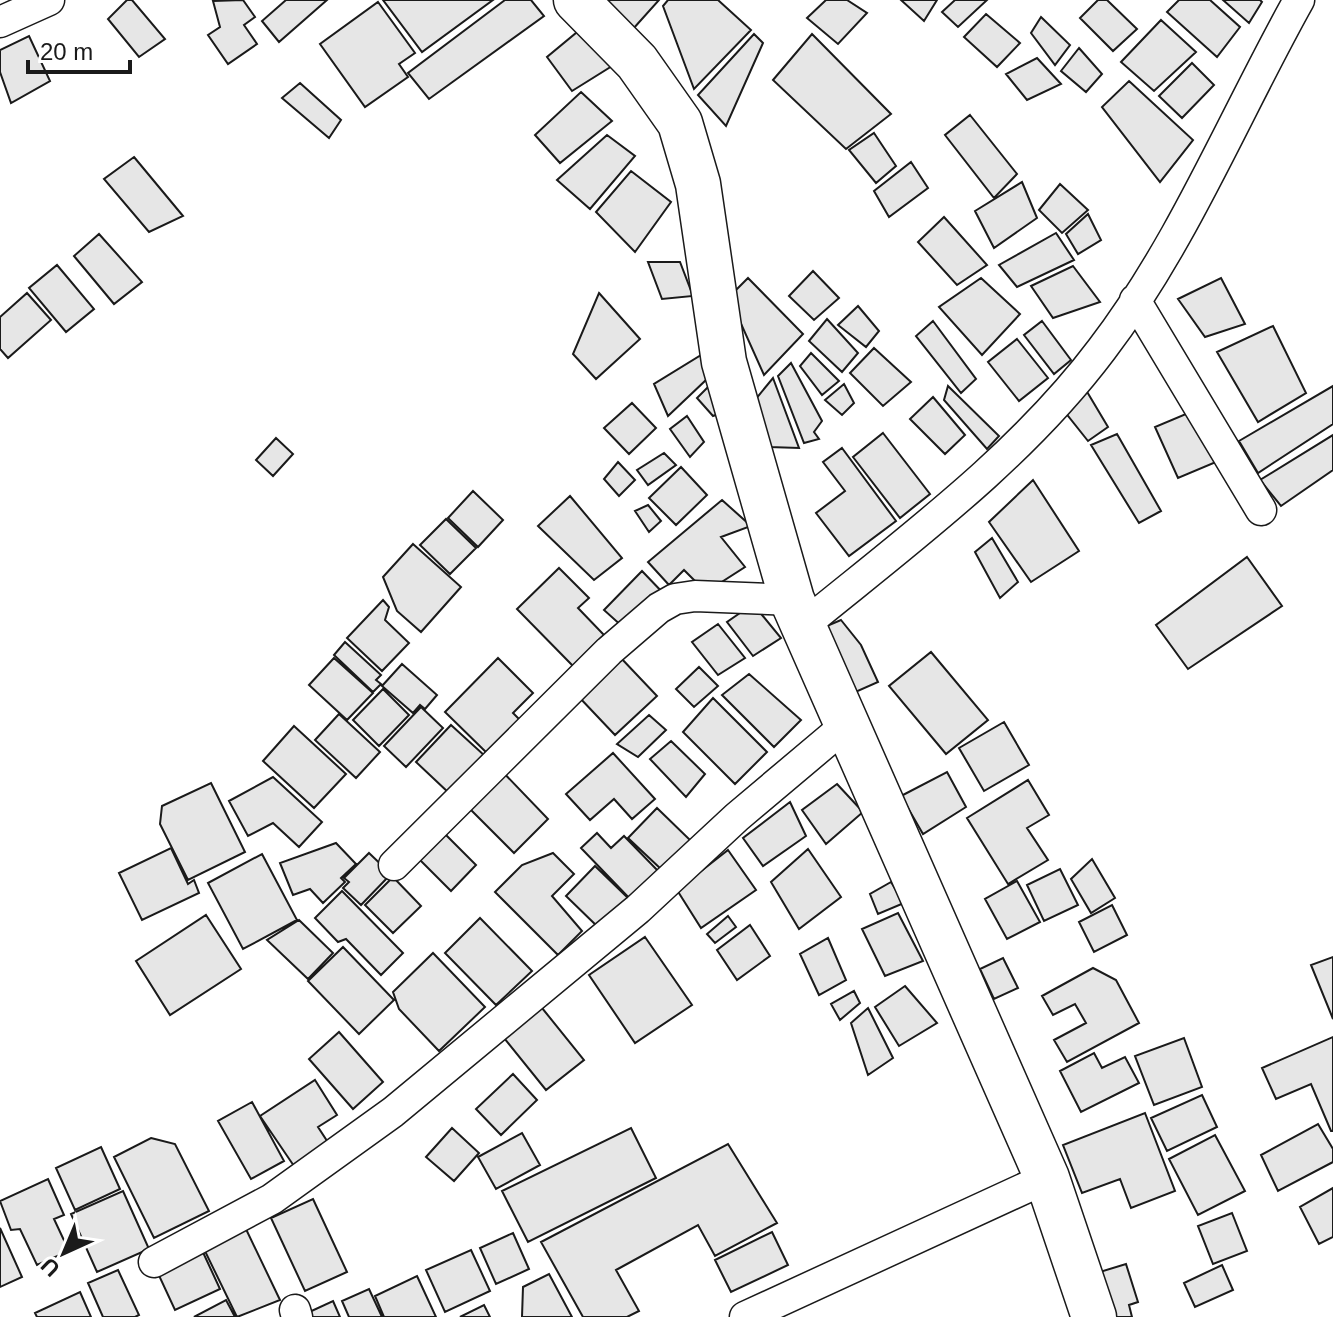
<svg xmlns="http://www.w3.org/2000/svg" width="1333" height="1317" font-family="Arial,sans-serif">
<rect width="100%" height="100%" fill="#fff"/>
<path fill="#e6e6e6" stroke="#1a1a1a" stroke-width="2" d="M127 0H132L165 39 139 57 108 19Z
M243 0 255 17 244 25 257 44 228 64 208 35 220 27 213 1Z
M286 0H327L279 42 262 21Z
M383 0H493L422 52Z
M505 0H531L544 16 429 99 408 73Z
M600 0H659L633 29Z
M668 0H718L751 30 694 89 663 6Z
M826 0H847L867 13 838 44 807 18Z
M901 0H937L924 21Z
M955 0H987L958 27 942 12Z
M1098 0H1107L1137 29 1113 51 1080 18Z
M1179 0H1210L1240 27 1217 57 1167 12Z
M1223 0H1260L1262 2 1249 23Z
M378 2 415 53 399 64 408 77 365 107 320 44Z
M986 14 1020 43 997 67 964 37Z
M1041 17 1070 45 1055 65 1031 33Z
M1161 20 1196 52 1154 91 1121 62Z
M582 28 612 66 572 91 547 57Z
M754 34 763 43 726 126 698 95Z
M812 34 891 114 846 149 773 80Z
M29 36 50 81 11 103 0 72V50Z
M1079 48 1102 74 1086 92 1061 71Z
M1037 58 1061 84 1027 100 1006 74Z
M1192 63 1214 85 1182 118 1159 96Z
M1129 81 1193 140 1160 182 1102 107Z
M300 83 341 120 329 138 282 98Z
M581 92 612 121 560 163 535 135Z
M970 115 1017 174 994 198 945 135Z
M874 133 896 166 876 183 849 150Z
M607 135 635 156 590 209 557 180Z
M134 157 183 216 149 232 104 179Z
M911 162 928 188 889 217 874 191Z
M631 171 671 202 635 252 596 212Z
M1022 182 1037 218 994 248 975 211Z
M1060 184 1088 210 1062 233 1039 210Z
M1088 214 1101 240 1078 254 1066 234Z
M944 217 987 265 957 285 918 242Z
M1056 233 1074 260 1017 287 999 265Z
M99 234 142 282 114 304 74 256Z
M648 262H680L693 296 662 299Z
M57 265 94 309 66 332 29 288Z
M1073 266 1100 302 1053 318 1031 286Z
M813 271 839 298 814 320 789 296Z
M748 278 803 334 764 375 729 297Z
M981 278 1020 314 982 355 939 307Z
M1221 278 1245 324 1205 337 1178 299Z
M27 293 51 320 8 358 0 349V317Z
M599 293 640 339 596 379 573 354Z
M858 306 879 331 866 347 838 325Z
M827 319 858 353 842 372 809 341Z
M933 321 976 379 961 393 916 336Z
M1042 321 1071 360 1054 374 1024 335Z
M1273 326 1306 393 1258 422 1217 352Z
M1017 339 1048 378 1019 401 988 362Z
M874 348 911 382 883 406 850 373Z
M706 352 707 379 668 416 654 384Z
M811 353 839 381 822 395 800 366Z
M791 363 822 421 814 432 819 439 804 443 778 376Z
M773 378 799 448 769 447 755 400Z
M712 383 724 412 713 416 697 398Z
M844 384 854 403 842 415 825 400Z
M1083 385 1108 427 1088 441 1061 407Z
M948 386 999 436 987 449 944 400Z
M1333 386V424L1258 473 1239 441Z
M933 397 965 435 945 454 910 419Z
M632 403 656 428 629 454 604 428Z
M1193 411 1216 462 1178 478 1155 427Z
M687 416 704 442 690 457 670 429Z
M883 433 930 494 900 518 853 457Z
M1117 434 1161 511 1139 523 1091 445Z
M1333 435V470L1281 506 1260 480Z
M276 438 293 454 273 476 256 460Z
M842 448 896 521 849 556 816 513 845 491 823 462Z
M664 453 676 465 648 485 637 470Z
M618 462 635 480 619 496 604 479Z
M681 467 707 495 676 525 649 498Z
M1033 480 1079 551 1031 582 989 522Z
M473 491 503 520 478 547 448 518Z
M570 496 622 558 594 580 538 526Z
M722 500 751 526 721 537 745 567 706 592 684 570 669 585 648 562Z
M648 505 661 521 649 532 635 511Z
M446 519 476 548 450 574 420 545Z
M992 538 1018 582 1000 598 975 552Z
M413 544 461 587 421 632 397 611 383 577Z
M1247 557 1282 606 1188 669 1156 625Z
M559 568 589 598 578 608 604 635 573 666 517 609Z
M642 571 665 595 624 628 604 610Z
M383 600 389 607 385 620 409 643 382 671 347 638Z
M753 604 781 638 753 656 727 622Z
M841 620 861 645 878 682 851 694 822 628Z
M718 624 745 658 718 675 692 642Z
M345 642 381 675 376 680 381 684 373 692 334 655Z
M931 652 988 720 946 754 889 686Z
M620 657 657 696 615 735 578 696Z
M334 658 373 693 347 720 309 685Z
M498 658 533 693 513 713 522 722 490 756 445 712Z
M402 664 437 695 425 709 420 705 413 713 382 686Z
M699 667 718 686 694 707 676 689Z
M749 674 801 720 774 747 722 695Z
M383 689 409 715 379 746 353 720Z
M713 698 767 752 735 784 683 732Z
M421 707 443 728 406 767 384 746Z
M339 714 380 752 356 778 315 740Z
M649 715 666 730 638 757 617 744Z
M1004 722 1029 765 984 791 959 748Z
M451 725 485 756 449 793 416 762Z
M294 726 346 774 314 808 263 761Z
M671 741 705 774 686 797 650 759Z
M613 753 655 799 632 819 614 799 590 820 566 794Z
M497 766 548 819 514 853 462 801Z
M947 772 966 807 923 834 901 796Z
M273 777 322 822 299 847 273 823 248 836 229 801Z
M1028 780 1049 815 1027 828 1048 860 1008 884 967 818Z
M211 783 245 852 188 880 160 824 162 806Z
M837 784 863 812 826 844 802 810Z
M790 802 806 836 763 866 743 838Z
M657 808 690 840 662 870 628 838Z
M440 829 476 865 451 891 415 855Z
M597 833 611 848 624 836 661 874 633 902 581 848Z
M336 843 356 864 341 878 345 882 323 903 310 889 293 895 280 863Z
M171 848 188 884 194 880 199 893 142 920 119 873Z
M808 849 841 897 799 929 771 882Z
M728 850 756 890 701 928 677 890Z
M369 853 391 874 361 905 343 888 349 882 344 878Z
M553 853 574 874 552 896 582 931 558 955 495 892 522 865Z
M262 854 297 920 243 949 208 883Z
M1092 859 1115 898 1091 913 1071 879Z
M595 866 628 898 599 928 566 896Z
M1060 869 1078 905 1044 921 1027 885Z
M393 877 421 906 393 933 365 905Z
M1017 881 1040 922 1007 939 985 899Z
M891 882 904 903 878 914 870 894Z
M342 891 403 953 381 975 346 939 338 942 315 918Z
M1112 905 1127 935 1094 952 1079 922Z
M898 913 923 961 885 976 862 929Z
M206 915 241 969 170 1015 136 961Z
M728 916 736 927 715 943 707 934Z
M480 918 532 971 496 1005 445 953Z
M299 920 333 953 308 979 267 940Z
M750 925 770 956 737 980 717 950Z
M645 937 692 1005 635 1043 589 975Z
M828 938 846 980 819 995 800 954Z
M343 947 394 1000 359 1034 308 981Z
M433 953 485 1007 439 1051 399 1009 393 992Z
M1333 957V1019L1311 965Z
M1003 958 1018 988 994 999 980 969Z
M1093 968 1116 980 1139 1023 1067 1062 1054 1040 1086 1023 1075 1004 1053 1015 1042 996Z
M905 986 937 1023 899 1046 875 1007Z
M854 991 860 1003 840 1020 831 1004Z
M538 1003 584 1060 546 1090 500 1033Z
M868 1008 893 1058 868 1075 851 1023Z
M339 1032 383 1082 353 1109 309 1059Z
M1333 1037V1131H1331L1311 1084 1276 1099 1262 1068Z
M1184 1038 1202 1087 1154 1105 1135 1056Z
M1094 1053 1102 1068 1125 1057 1139 1083 1081 1112 1060 1071Z
M513 1074 537 1100 501 1135 476 1109Z
M315 1080 337 1115 318 1127 331 1147 296 1169 260 1116Z
M1202 1095 1217 1127 1167 1151 1151 1118Z
M252 1102 284 1161 251 1179 218 1121Z
M1145 1113 1175 1191 1131 1208 1120 1179 1082 1193 1063 1145Z
M1318 1124 1333 1149V1162L1278 1191 1261 1155Z
M452 1128 479 1153 454 1181 426 1157Z
M631 1128 656 1178 528 1242 502 1191Z
M522 1133 540 1165 496 1189 478 1157Z
M1215 1135 1245 1191 1198 1215 1169 1159Z
M151 1138 175 1144 209 1211 154 1238 114 1157Z
M728 1144 777 1223 715 1256 698 1225 616 1270 639 1311 627 1317H583L541 1242Z
M101 1147 120 1189 75 1210 56 1168Z
M48 1179 64 1215 54 1219 69 1251 37 1265 20 1229 11 1230 0 1201Z
M1333 1188V1237L1319 1244 1300 1207Z
M123 1191 149 1249 97 1272 71 1214Z
M313 1199 347 1272 305 1291 271 1218Z
M1232 1213 1247 1251 1213 1264 1198 1226Z
M245 1227 280 1300 237 1317 203 1247Z
M0 1228 22 1277 0 1287Z
M772 1232 788 1265 731 1292 715 1260Z
M513 1233 529 1269 496 1284 480 1248Z
M201 1248 220 1289 175 1310 156 1269Z
M471 1250 490 1291 445 1312 426 1270Z
M1126 1264 1138 1302 1129 1305 1132 1317H1103L1090 1275Z
M1222 1265 1233 1290 1195 1307 1184 1283Z
M118 1270 139 1315 135 1317H103L88 1283Z
M549 1274 572 1317H522L523 1287Z
M417 1276 436 1317H384L375 1296Z
M369 1289 382 1317H349L342 1301Z
M80 1292 91 1317H37L35 1313Z
M226 1300 235 1317H194Z
M333 1301 340 1317H307L305 1314Z
M484 1305 490 1317H460Z"/>
<g fill="none" stroke-linecap="round" stroke-linejoin="round">
<g stroke="#1a1a1a" stroke-width="33">
<path id="street" d="M0 22 49 0
M1135 300 1261 510
M804 625C908 540 1021 457 1102 349 1183 243 1234 116 1299 0
M394 865 609 651 659 608 675 599 695 596 792 600
M154 1262 272 1199 393 1112 638 909 737 817 845 726
M295 1310 297 1317
M745 1317 1047 1178"/>
</g>
<g stroke="#1a1a1a" stroke-width="47">
<path id="secondary" d="M576 0 637 62 680 123 698 184 724 362 792 600 1047 1178 1094 1317"/>
</g>
<use href="#street" stroke="#fff" stroke-width="30"/>
<use href="#secondary" stroke="#fff" stroke-width="44"/>
</g>
<g transform="translate(64 1253) rotate(224)" stroke="#ffffff" stroke-width="6" paint-order="stroke">
<path d="M0-6L14 30L0 20L-14 30Z" fill="#1a1a1a"/>
<text y="-12" font-size="22" font-weight="bold" text-anchor="middle" fill="#1a1a1a">U</text>
</g>
<path d="M28 60v12h102v-12" fill="none" stroke="#1a1a1a" stroke-width="4"/>
<text x="40" y="60" font-size="24" fill="#1a1a1a" stroke="#ffffff" stroke-width="6" paint-order="stroke">20 m</text>
</svg>
